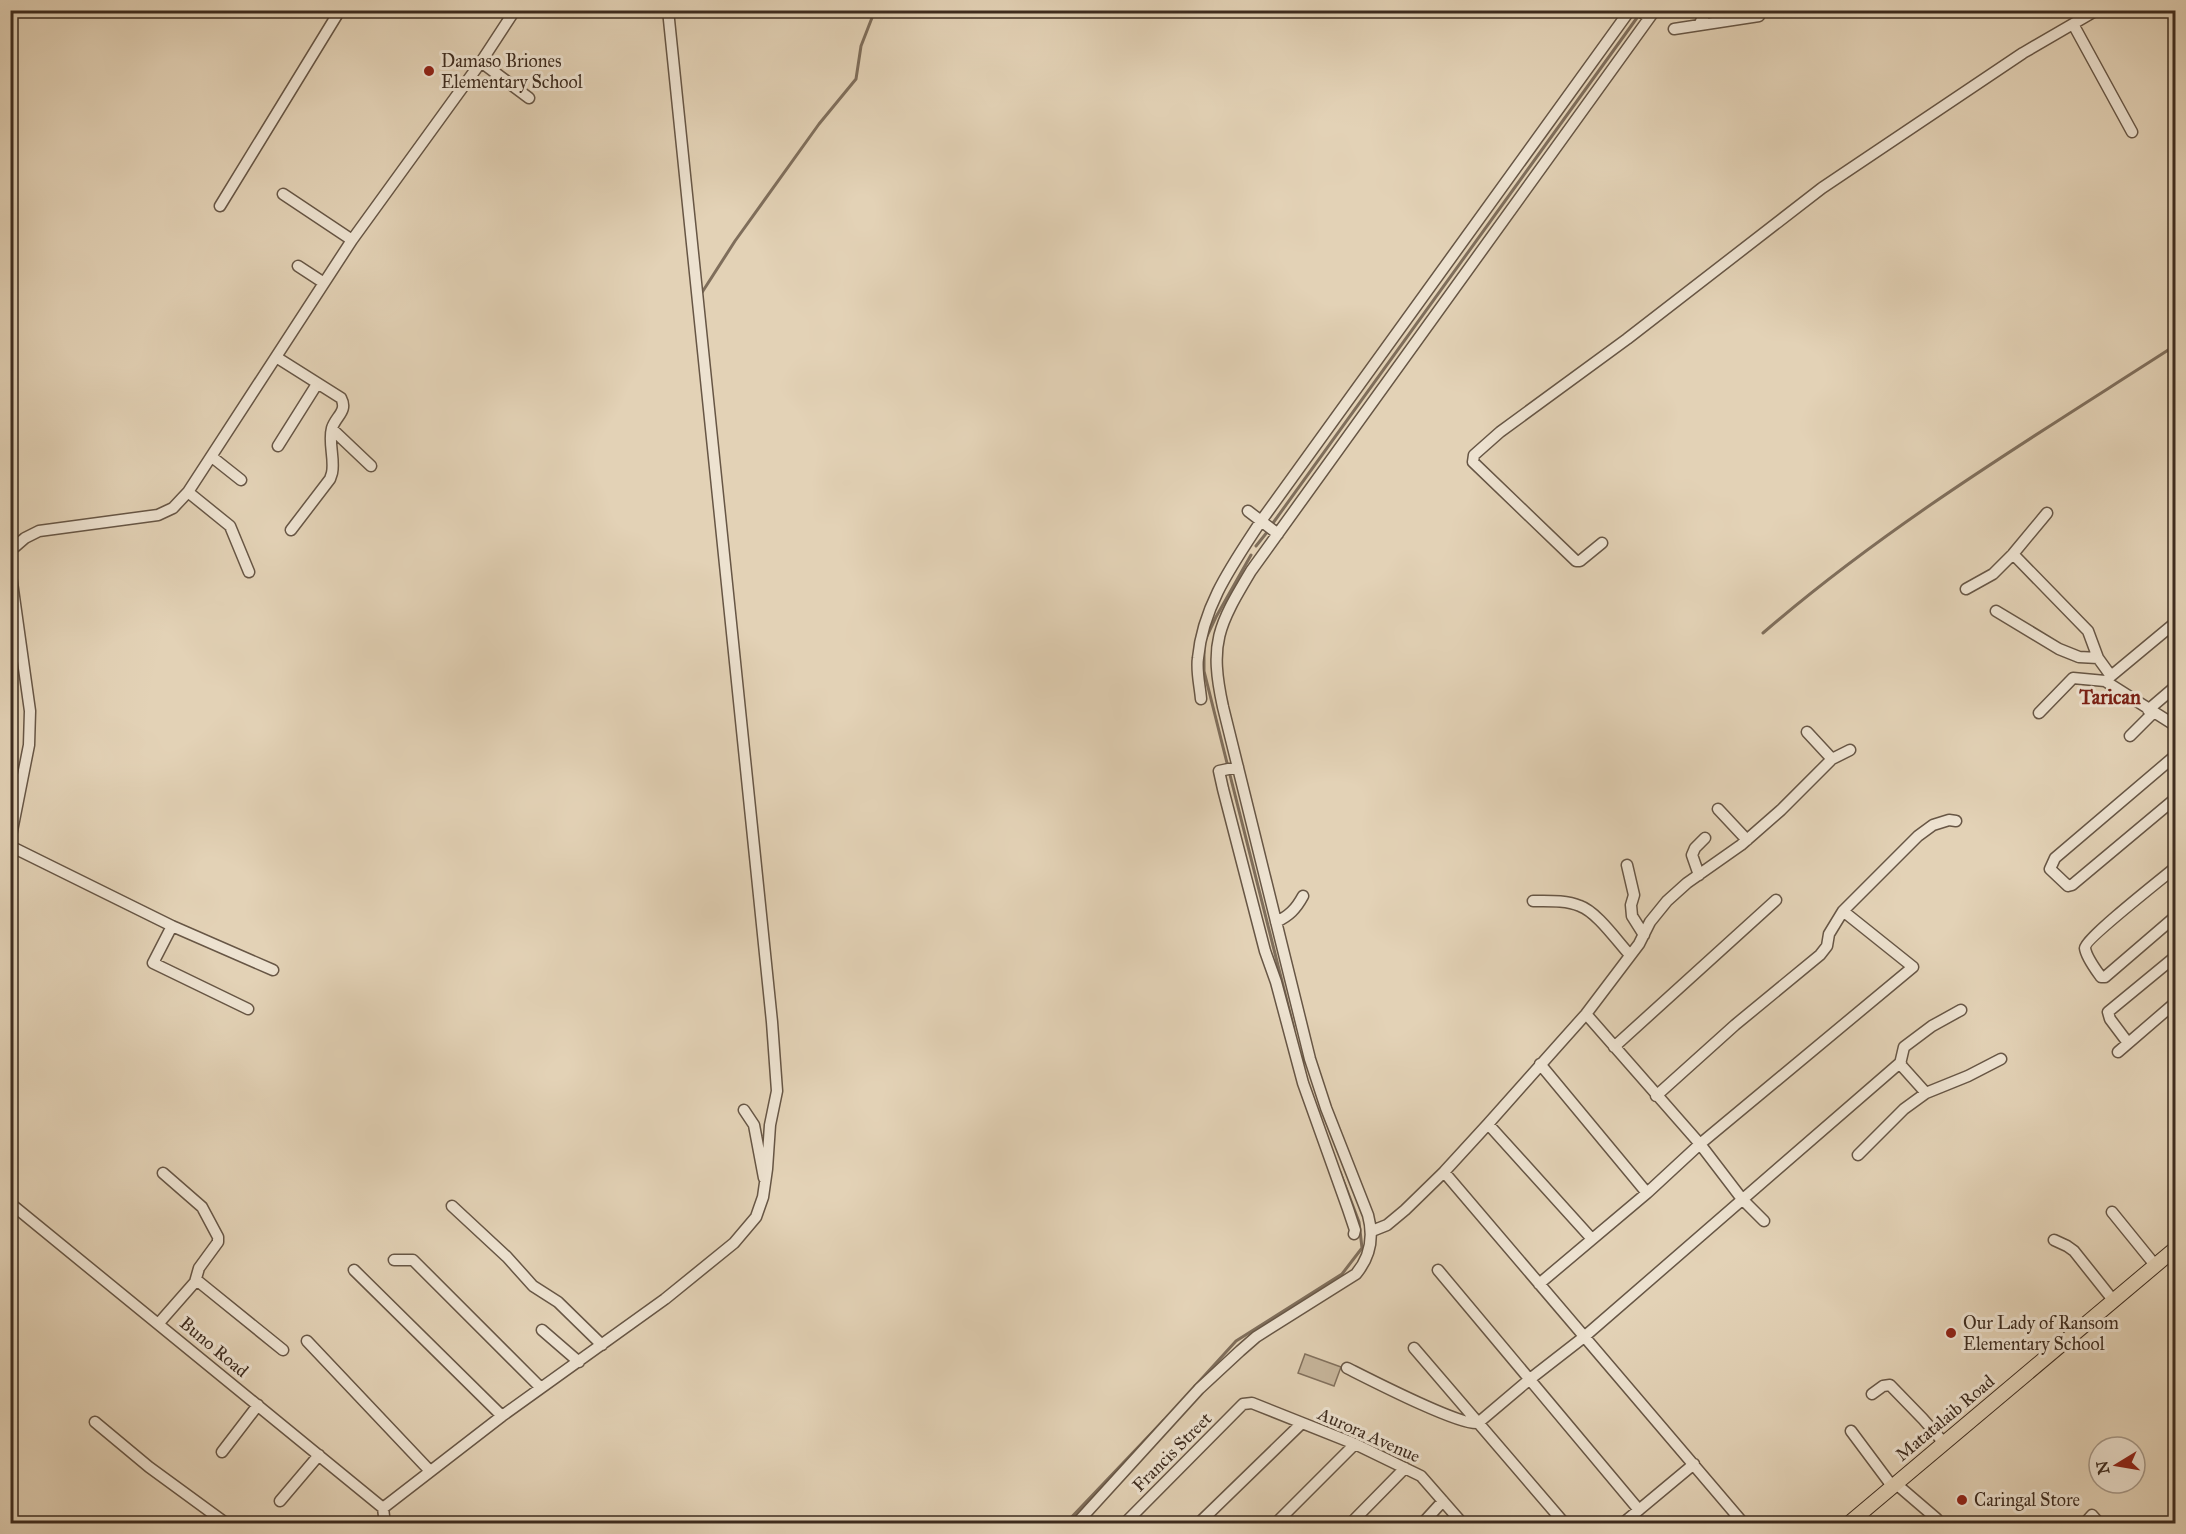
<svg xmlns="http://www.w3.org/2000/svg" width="2186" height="1534" font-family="'IM FELL Great Primer',serif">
<rect width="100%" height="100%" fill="#e3d2b6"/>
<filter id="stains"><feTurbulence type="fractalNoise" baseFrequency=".00333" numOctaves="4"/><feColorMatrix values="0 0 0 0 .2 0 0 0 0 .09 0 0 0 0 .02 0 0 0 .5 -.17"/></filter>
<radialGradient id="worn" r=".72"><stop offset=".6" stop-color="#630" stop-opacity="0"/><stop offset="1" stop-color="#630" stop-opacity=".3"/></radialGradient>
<path fill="#c7b69c" stroke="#82715e" stroke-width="1.5" d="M1305 1354 1341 1367 1334 1386 1298 1373Z"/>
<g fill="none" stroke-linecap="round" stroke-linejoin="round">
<path stroke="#7f6e5b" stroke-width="3" d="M701 294 735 241 819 124 856 79 861 46 875 10
M1273 523 1639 15
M1256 546 1268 531
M1763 633C1890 523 2035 436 2176 345
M1206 638 1216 617 1251 555
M1204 650V671L1227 763
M1230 775 1294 1029
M1195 1386 1236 1341 1342 1274 1362 1248 1359 1222 1340 1172
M1065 1524 1164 1420"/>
<g stroke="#675645" stroke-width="13">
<path id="minor" d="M1639 10 1649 18
M2073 24 2132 132
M1699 25 1707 10
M1674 29 1759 16
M481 62 529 98
M283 194 352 240
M220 206 340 10
M298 266 324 283
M276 357 341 398C348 411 336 416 332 428 328 442 335 459 332 473L330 479 291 530
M332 429 371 466
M278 446 317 384
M212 457 241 480
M188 492 230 526 249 572
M1248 511 1278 534
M2047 513 2013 554 2088 631 2098 658 2111 676
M1602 543 1580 561H1576L1473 462 1474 455 1500 432 1627 339 1822 188 2023 53 2097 10
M10 551 25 538 39 531 158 515 173 508 188 492 352 240 481 62 515 10
M10 568 30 711 29 745 10 841
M1966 589 1993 574 2013 554
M1996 611 2059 649 2079 657 2098 658
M2176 622 2105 681 2176 726
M1201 699C1200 686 1196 671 1198 658 1203 605 1233 564 1261 521L1630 10
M2148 710 2176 686
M2039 713 2073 678 2105 681
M1807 732 1832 759
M2130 736 2153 713
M2176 755 2055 858 2050 869 2068 886 2072 885 2176 798
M1238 767 1219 771 1223 789 1265 951 1276 982 1303 1083 1348 1209 1355 1230 1354 1234
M1718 809 1747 840
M10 846 172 926 273 970
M1627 865 1634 895 1631 905 1632 916 1644 935
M2176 867C2164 877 2085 939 2085 948 2086 957 2096 970 2101 977H2105L2176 916
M1699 875 1692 855 1695 848 1705 838
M1533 901C1549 901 1566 900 1580 906 1597 912 1617 941 1630 955
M1276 922C1289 916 1296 909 1303 896
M172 926 153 963 248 1009
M1586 1014 1700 1144 1742 1199 1764 1221
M2128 1043 2110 1019 2108 1012 2176 956
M1614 1047 1776 900
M2118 1052 2176 1002
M1540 1064 1647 1193
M1926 1093 1968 1076 2001 1059
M1656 1096 1735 1025 1820 955 1827 946 1829 934 1843 911 1918 836 1933 825 1949 820 1956 821
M744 1110 754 1125 764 1178
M1488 1124 1592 1239
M1858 1155 1904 1109 1926 1093 1900 1064 1904 1047 1932 1026 1961 1010
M1444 1172 1744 1524
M163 1173 202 1207 218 1237V1242L199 1268 195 1282
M10 1203 383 1508 385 1524
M452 1206 507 1257 533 1286 558 1302 602 1345
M2112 1212 2155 1265
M1372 1231 1387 1225 1405 1210 1444 1172 1488 1124 1586 1014 1639 944 1650 922 1667 901 1687 883 1741 845 1781 810 1832 759 1850 750
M2054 1240 2067 1246 2074 1251 2113 1300
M394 1260H413L541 1388
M354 1270 502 1416
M1438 1270 1639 1510
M1539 1284 1647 1193 1700 1144 1913 967 1843 911
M159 1323 195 1282H199L283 1350
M542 1330 579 1362
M307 1341 430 1471
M1414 1348 1565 1524
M1347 1368C1369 1379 1460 1426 1478 1423L1530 1379 1584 1337 1901 1062
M1872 1394 1883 1386 1890 1385 1923 1419 1944 1443
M95 1422 149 1467 227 1524
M1851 1431 1892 1486
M222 1452 258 1405
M1895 1483 1937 1519
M280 1501 319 1455
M383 1508 502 1416 665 1299 734 1243 756 1217 763 1197 767 1169 770 1125 777 1091 772 1022 668 10
M1859 1514 1868 1524
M1076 1524 1199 1389 1240 1351 1256 1337 1356 1274C1371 1256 1374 1237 1368 1215L1326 1108 1310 1059 1223 707C1209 643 1218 626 1251 571L1655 10
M1124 1524 1243 1404 1252 1403 1355 1444 1421 1476 1463 1524
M1198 1524 1302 1423
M1275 1524 1355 1444
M1350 1524 1405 1468
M1422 1524 1443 1501
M1622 1524 1694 1464
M2084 1524 2092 1515 2100 1524"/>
</g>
<g stroke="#3e2c1f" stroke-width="16">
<path id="major" d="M1848 1524 2176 1248"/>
</g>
<use href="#minor" stroke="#ede2d0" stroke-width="10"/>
<use href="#major" stroke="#e3d2b6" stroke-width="14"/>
</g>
<g fill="#8f2418" stroke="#ede2d0" stroke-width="2">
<circle cx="429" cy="71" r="6"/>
<circle cx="1951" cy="1333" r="6"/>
<circle cx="1962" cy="1500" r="6"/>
</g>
<g text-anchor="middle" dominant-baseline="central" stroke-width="6" stroke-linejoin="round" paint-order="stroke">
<g font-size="18" fill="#3e2c1f" stroke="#ede2d0" text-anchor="start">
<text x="441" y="61">Damaso Briones<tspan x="441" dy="21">Elementary School</tspan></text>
<text x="1963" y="1323">Our Lady of Ransom<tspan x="1963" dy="21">Elementary School</tspan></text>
<text x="1974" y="1500">Caringal Store</text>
</g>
<g font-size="18" fill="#3e2c1f" stroke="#ede2d0">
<text transform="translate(214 1347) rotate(40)">Buno Road</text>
<text transform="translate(1945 1418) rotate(-40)">Matatalaib Road</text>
<text transform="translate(1369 1435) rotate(24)">Aurora Avenue</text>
<text transform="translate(1172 1452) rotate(-45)">Francis Street</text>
</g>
<g font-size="20" font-weight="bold" fill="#7a1f14" stroke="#ede2d0">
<text x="2110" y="697">Tarican</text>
</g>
</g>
<rect width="2186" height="1534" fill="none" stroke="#e3d2b6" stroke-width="36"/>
<rect x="12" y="12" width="2162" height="1510" fill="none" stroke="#3e2c1f" stroke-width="3"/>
<rect x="18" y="18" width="2150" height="1498" fill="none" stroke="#3e2c1f" stroke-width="1.5"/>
<g transform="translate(2117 1465) rotate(259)"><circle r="28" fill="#ede2d0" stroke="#a79989" stroke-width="1.5"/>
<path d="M0-4.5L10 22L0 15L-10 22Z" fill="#8f2418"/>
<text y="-9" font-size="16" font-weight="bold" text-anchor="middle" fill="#3e2c1f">N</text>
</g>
<rect width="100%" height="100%" filter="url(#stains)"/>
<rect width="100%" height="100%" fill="url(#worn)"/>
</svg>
